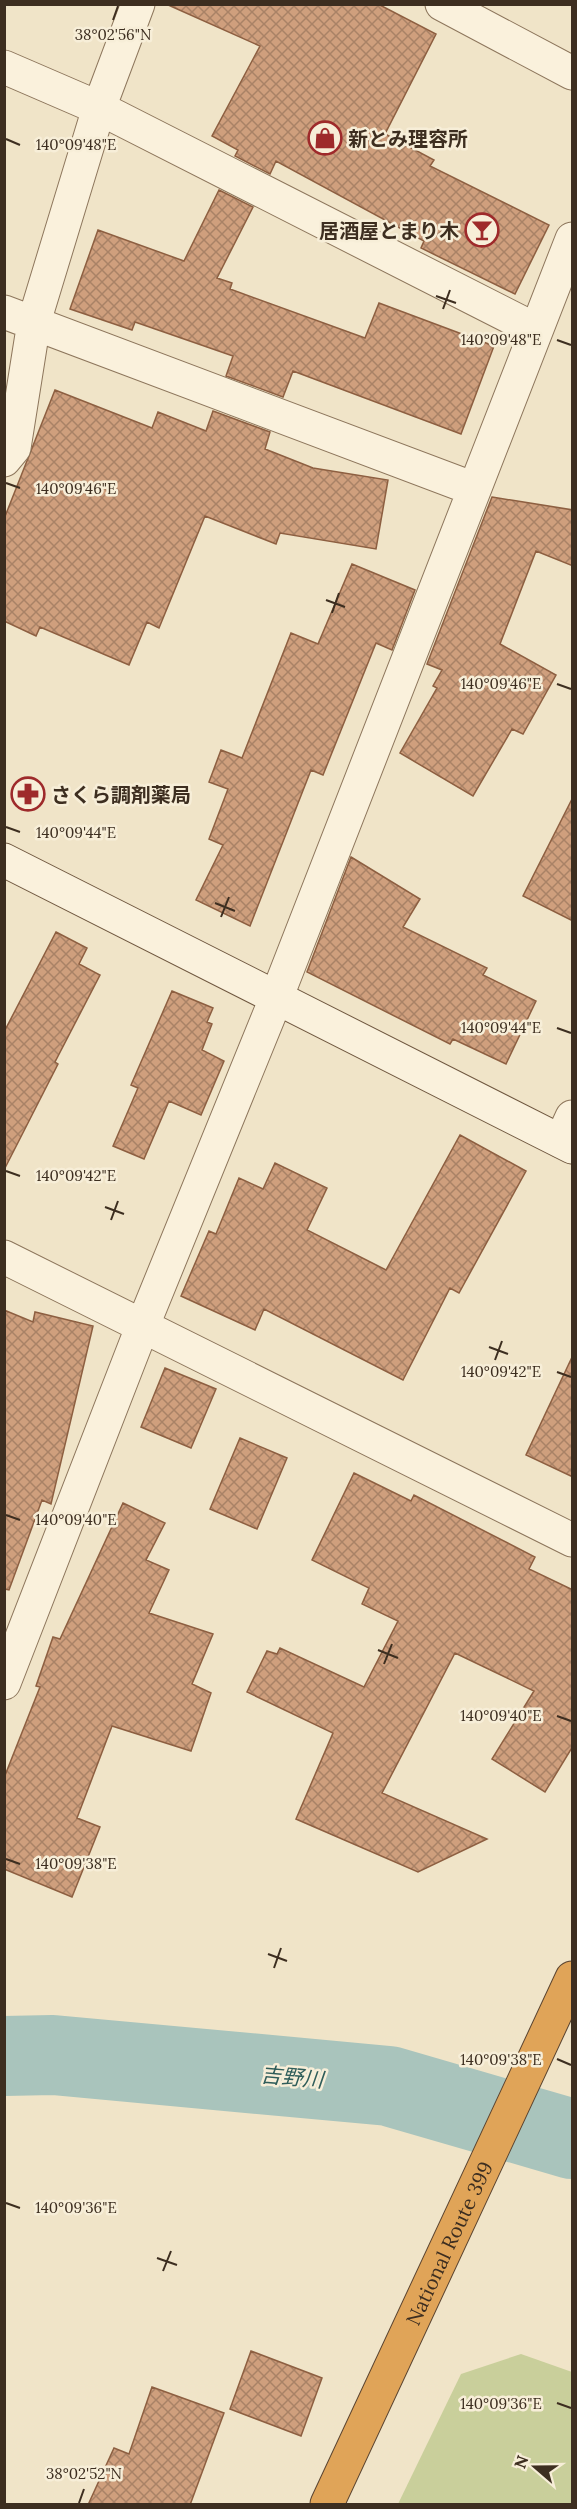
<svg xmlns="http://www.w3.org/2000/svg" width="577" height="2509" font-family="Lora,'Noto Sans JP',serif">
<defs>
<pattern id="building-cross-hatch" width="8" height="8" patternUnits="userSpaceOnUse" patternTransform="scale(1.5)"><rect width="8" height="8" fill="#cf9f7d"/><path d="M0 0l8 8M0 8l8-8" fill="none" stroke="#a98266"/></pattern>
</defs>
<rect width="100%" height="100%" fill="#f0e4c8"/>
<path fill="#c9cf9b" d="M521 2354 572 2372V2504H398L461 2374Z"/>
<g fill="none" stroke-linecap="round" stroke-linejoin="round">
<path stroke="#a9c4bc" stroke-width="80" d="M4 2056 53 2055 389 2086 572 2139"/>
</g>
<path fill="url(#building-cross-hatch)" stroke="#8d5f41" stroke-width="1.5" d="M166 4H378L436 34 385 134 434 160 430 166 549 225 515 294 421 248 424 241 276 161 270 174 235 156 238 150 212 136 260 46Z
M219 190 253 207 217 278 232 283 230 289 365 338 379 303 494 346 461 434 293 371 283 397 226 376 233 356 135 322 132 330 70 309 98 230 184 261Z
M55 390 152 428 158 412 206 431 213 411 270 432 265 449 313 468 388 480 376 549 280 533 276 544 205 516 159 628 147 622 129 665 40 627 36 636 4 621V519Z
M492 497 573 510V566L536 551 500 644 556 675 523 734 512 729 473 796 400 753 437 688 433 686 442 670 427 664Z
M352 564 415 590 392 650 376 643 323 775 311 770 250 926 196 900 223 845 209 839 228 789 209 782 221 750 242 758 291 633 318 644Z
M573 797V921L523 896Z
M351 857 420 899 403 927 487 968 483 975 536 1001 506 1064 453 1039 450 1044 307 972Z
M56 932 87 948 79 964 100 975 55 1062 58 1064 4 1170V1032Z
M172 991 213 1008 207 1022 212 1024 202 1050 224 1061 201 1115 169 1101 144 1159 113 1146 138 1088 131 1085Z
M460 1135 526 1171 459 1293 450 1288 403 1380 264 1309 255 1330 181 1296 209 1231 216 1234 239 1178 263 1189 275 1163 327 1188 307 1230 386 1270Z
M4 1310 33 1322 35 1312 93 1326 51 1504 42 1500 9 1590 4 1589Z
M573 1355V1477L526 1455Z
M165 1368 216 1389 191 1448 141 1427Z
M240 1438 287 1458 257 1529 210 1509Z
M354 1473 411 1501 414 1495 535 1557 529 1569 573 1590V1746L545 1792 492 1759 534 1691 455 1653 382 1793 487 1839 418 1872 296 1819 333 1733 247 1692 267 1651 277 1654 280 1648 364 1687 398 1621 362 1604 369 1588 312 1560Z
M123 1503 165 1523 146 1560 169 1570 149 1613 213 1634 192 1684 211 1693 191 1751 112 1726 77 1818 100 1827 72 1897 4 1869V1778L40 1687 36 1686 53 1637 60 1639Z
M251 2351 322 2378 301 2436 230 2409Z
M152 2387 224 2413 190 2505H88L114 2448 129 2454Z"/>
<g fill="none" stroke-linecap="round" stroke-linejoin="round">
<g stroke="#8d765c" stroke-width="35">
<path id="street" d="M442 4 572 73
M4 67 99 108 536 330
M4 312 474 489
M4 460 14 448 34 322 99 108 138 4
M561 1141 572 1117
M4 1257 572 1540
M4 1683 143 1325 277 996 572 239"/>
</g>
<g stroke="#6f573f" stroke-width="35">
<path id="secondary" d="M4 860 572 1147"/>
</g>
<g stroke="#5b4430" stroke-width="35">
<g id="highway">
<path id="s1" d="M327 2504 572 1978"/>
</g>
</g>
<use href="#street" stroke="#faf1dc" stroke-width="33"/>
<use href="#secondary" stroke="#faf1dc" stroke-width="33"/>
<use href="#highway" stroke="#e0a458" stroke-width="33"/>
</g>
<path fill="none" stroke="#3d2e20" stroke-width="2" d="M113 20 118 6M6 139 20 145M436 296 456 303M443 309 450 290M557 340 571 345M6 483 20 488M326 600 345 607M332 613 339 593M557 684 571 689M6 827 20 832M215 903 235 911M221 917 229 897M557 1028 571 1033M6 1171 20 1176M105 1207 124 1214M111 1220 118 1201M489 1347 508 1354M495 1360 502 1341M557 1372 571 1377M6 1515 20 1520M378 1650 398 1658M384 1664 392 1644M557 1716 571 1721M6 1859 20 1864M268 1954 287 1961M274 1968 281 1948M557 2059 571 2065M6 2203 20 2208M157 2258 177 2265M163 2271 171 2251M557 2403 571 2408M79 2503 84 2489"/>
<defs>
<g id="shop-ring" transform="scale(1.725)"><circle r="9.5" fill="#f7eed8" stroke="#9e2a2b" stroke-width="1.5"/><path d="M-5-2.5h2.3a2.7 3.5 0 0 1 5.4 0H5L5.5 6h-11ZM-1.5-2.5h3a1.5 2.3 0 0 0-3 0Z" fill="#9e2a2b"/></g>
<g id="bar-ring" transform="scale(1.725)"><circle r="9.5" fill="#f7eed8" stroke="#9e2a2b" stroke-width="1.5"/><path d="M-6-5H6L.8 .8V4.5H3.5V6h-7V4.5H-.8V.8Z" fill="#9e2a2b"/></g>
<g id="pharmacy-ring" transform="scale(1.725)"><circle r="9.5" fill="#f7eed8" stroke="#9e2a2b" stroke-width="1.5"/><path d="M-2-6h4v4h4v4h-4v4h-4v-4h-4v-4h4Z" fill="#9e2a2b"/></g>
</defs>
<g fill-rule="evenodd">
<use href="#shop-ring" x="325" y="138"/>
<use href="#bar-ring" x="482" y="230"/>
<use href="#pharmacy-ring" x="28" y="794"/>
</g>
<g text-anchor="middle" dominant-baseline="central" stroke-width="5" stroke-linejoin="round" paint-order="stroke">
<g font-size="20" font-weight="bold" fill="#3d2e20" stroke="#f7eed8" text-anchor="start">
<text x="348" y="138">新とみ理容所</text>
<text x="459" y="230" text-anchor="end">居酒屋とまり木</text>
<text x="51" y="794">さくら調剤薬局</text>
</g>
<g font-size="20" fill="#3d2e20" stroke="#f7eed8">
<text stroke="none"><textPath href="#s1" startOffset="288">National Route 399</textPath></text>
</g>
<g font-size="21" font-style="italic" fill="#2f5d5a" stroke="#f7eed8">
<text transform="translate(292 2077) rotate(5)">吉野川</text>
</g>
</g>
<g font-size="15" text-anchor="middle" fill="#3d2e20" stroke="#f7eed8" stroke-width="5" stroke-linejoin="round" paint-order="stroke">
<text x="113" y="40">38°02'56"N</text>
<text x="76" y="150">140°09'48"E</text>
<text x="501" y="345">140°09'48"E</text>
<text x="76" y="494">140°09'46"E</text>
<text x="501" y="689">140°09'46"E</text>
<text x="76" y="838">140°09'44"E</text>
<text x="501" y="1033">140°09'44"E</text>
<text x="76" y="1181">140°09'42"E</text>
<text x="501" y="1377">140°09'42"E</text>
<text x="76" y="1525">140°09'40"E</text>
<text x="501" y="1721">140°09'40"E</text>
<text x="76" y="1869">140°09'38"E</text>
<text x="501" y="2065">140°09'38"E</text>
<text x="76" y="2213">140°09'36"E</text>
<text x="501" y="2409">140°09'36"E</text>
<text x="84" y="2479">38°02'52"N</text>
</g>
<rect width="577" height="2509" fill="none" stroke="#3d2e20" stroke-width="12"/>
<g transform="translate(535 2467) rotate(290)" stroke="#f7eed8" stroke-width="4.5" paint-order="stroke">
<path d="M0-4.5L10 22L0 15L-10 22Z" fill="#3d2e20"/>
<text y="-9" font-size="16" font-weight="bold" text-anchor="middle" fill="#3d2e20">N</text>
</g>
</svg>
